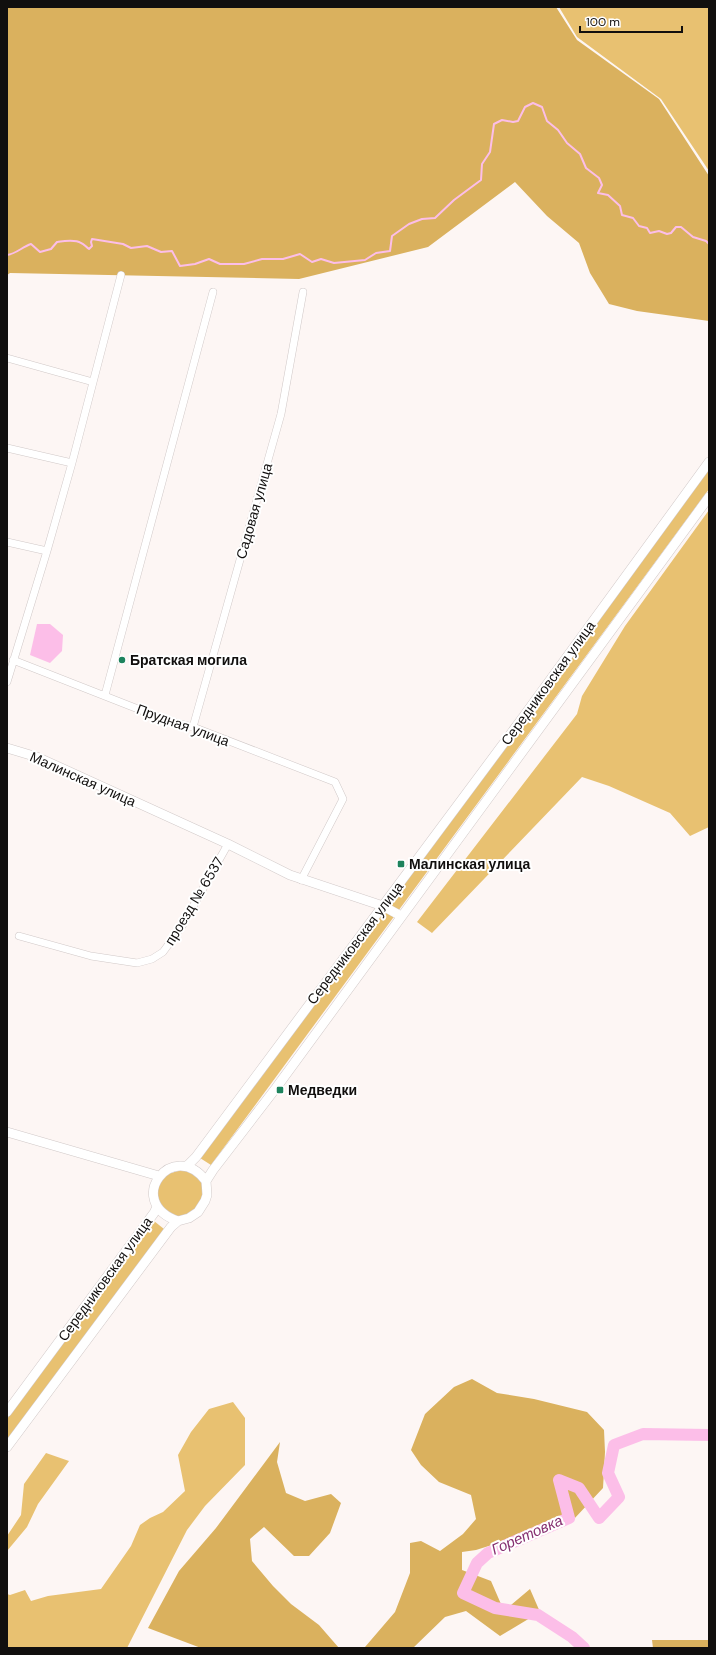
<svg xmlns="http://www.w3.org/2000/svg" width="716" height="1655" font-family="'DM Sans',sans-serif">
<rect width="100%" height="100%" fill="#fdf6f4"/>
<path fill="#e8c171" d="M559 7H709V171L661 99 577 37Z
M709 467V489L211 1165 200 1158Z
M709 510V827L690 836 670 813 609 786 582 777 432 933 417 922 577 714 582 696 625 626Z
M185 1169C206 1183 205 1183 200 1207L184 1217 169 1215C155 1195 153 1198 164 1175Z
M154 1221 164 1229 7 1440V1419Z
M233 1402 245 1418V1465L205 1506 187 1530 127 1648H7V1594L10 1595 25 1590 31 1601 48 1596 101 1589 131 1546 140 1525 150 1518 163 1512 185 1491 178 1455 191 1432 209 1409Z
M46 1453 69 1461 38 1504 27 1527 7 1551V1536L21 1515 24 1484Z"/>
<path fill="#dab15e" d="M7 7H556L577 40 659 99 709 176V321L637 311 609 304 590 273 579 243 547 216 515 182 428 247 299 279 10 273 7 275Z
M472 1379 497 1393 534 1399 587 1412 604 1430 605 1452 603 1488 574 1519 476 1550 462 1552V1570L491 1581 504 1611 530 1589 540 1612 500 1636 466 1611 445 1617 413 1648H353L365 1647 395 1612 410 1573V1543L421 1541 440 1551 463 1534 476 1519 471 1495 439 1482 421 1465 411 1450 425 1414 454 1387Z
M280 1442 277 1462 286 1493 305 1501 331 1494 341 1503 330 1533 309 1556H294L264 1527 250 1539 252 1561 273 1586 291 1604 319 1625 339 1648H201L148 1628 179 1571 216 1528Z
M652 1640H709V1648H653Z"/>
<path fill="#fcbee8" d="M37 624H50L63 635 62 651 50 663 30 655Z"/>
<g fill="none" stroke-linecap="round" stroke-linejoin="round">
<path stroke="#fcbee8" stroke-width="2" d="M7 255C16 254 22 247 31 244L40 252 51 249 57 242C64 241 75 239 81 243 84 244 86 247 89 249L92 246 91 242 92 239 123 244 131 248 147 246 161 252 172 251 180 266 195 264 209 259 220 264H244L262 259H283L300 254 312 262 321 259 334 263 365 260 376 253 390 251 392 236 409 224 422 219 435 218 454 200 481 180 482 164 490 152 494 124 502 120 513 122 518 121 525 107 533 103 542 107 547 121 558 130 567 143 580 154 586 168 599 178 602 185 598 193 608 195 620 206 622 215 633 218 639 226 647 228 650 233 659 231 667 234 671 233 676 227H681L693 237 706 241 709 244"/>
<path stroke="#fcbee8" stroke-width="12" d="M584 1648 572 1637 538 1615 495 1608 463 1593 477 1563 488 1553 569 1518 559 1480 579 1488 599 1518 619 1497 608 1473 614 1445 643 1434 709 1435"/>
<g stroke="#d1c9c8" stroke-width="8">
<path id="street" d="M7 358 93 382
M7 448 72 463
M7 542 47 551
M13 660 166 720 193 727 335 782 343 799 301 880
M7 682 47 551 72 463 121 275
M105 695 213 292
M193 727 281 414 303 292
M19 936 91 956 137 963 152 959 163 952 182 926 228 844"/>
</g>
<g stroke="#d1c9c8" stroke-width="10">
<path id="secondary" d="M7 748 37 757 228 844 290 875 383 906 401 916
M7 1132 159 1176
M187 1166 196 1157 521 720 709 462
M178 1221C123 1202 173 1137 206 1181
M7 1412 154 1213 157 1207
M7 1447 171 1227 178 1221 189 1218 198 1212 205 1201 207 1195 206 1181 213 1170 276 1088 709 497"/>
</g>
<use href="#street" stroke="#fff" stroke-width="7"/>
<use href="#secondary" stroke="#fff" stroke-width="9"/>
</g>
<g fill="#1d835d" stroke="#fff" stroke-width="1.5">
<circle cx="122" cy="660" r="4"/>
<rect x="397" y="860" width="8" height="8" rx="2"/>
<rect x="276" y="1086" width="8" height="8" rx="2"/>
</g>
<g text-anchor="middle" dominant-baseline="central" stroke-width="4" stroke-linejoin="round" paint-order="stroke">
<g font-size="14" fill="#110f0e" stroke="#fff">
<text transform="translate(254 511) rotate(-74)">Садовая улица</text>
<text transform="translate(548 683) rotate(-54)">Середниковская улица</text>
<text transform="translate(183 725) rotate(20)">Прудная улица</text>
<text transform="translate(83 779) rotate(24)">Малинская улица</text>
<text transform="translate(194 901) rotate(-59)">проезд № 6537</text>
<text transform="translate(355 943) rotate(-53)">Середниковская улица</text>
<text transform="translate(105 1279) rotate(-54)">Середниковская улица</text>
</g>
<g font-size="14" font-weight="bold" fill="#110f0e" stroke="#fff" text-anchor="start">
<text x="130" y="660">Братская могила</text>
<text x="409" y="864">Малинская улица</text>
<text x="288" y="1090">Медведки</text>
</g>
<g font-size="15" font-style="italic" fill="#863071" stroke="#fff">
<text transform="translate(527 1535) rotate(-24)">Горетовка</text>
</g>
</g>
<rect width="716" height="1655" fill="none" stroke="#110f0e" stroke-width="16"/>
<path d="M580 26v6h102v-6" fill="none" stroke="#110f0e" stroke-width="2"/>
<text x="586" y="26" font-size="12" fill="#110f0e" stroke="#ffffff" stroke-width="3" paint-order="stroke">100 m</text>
</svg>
